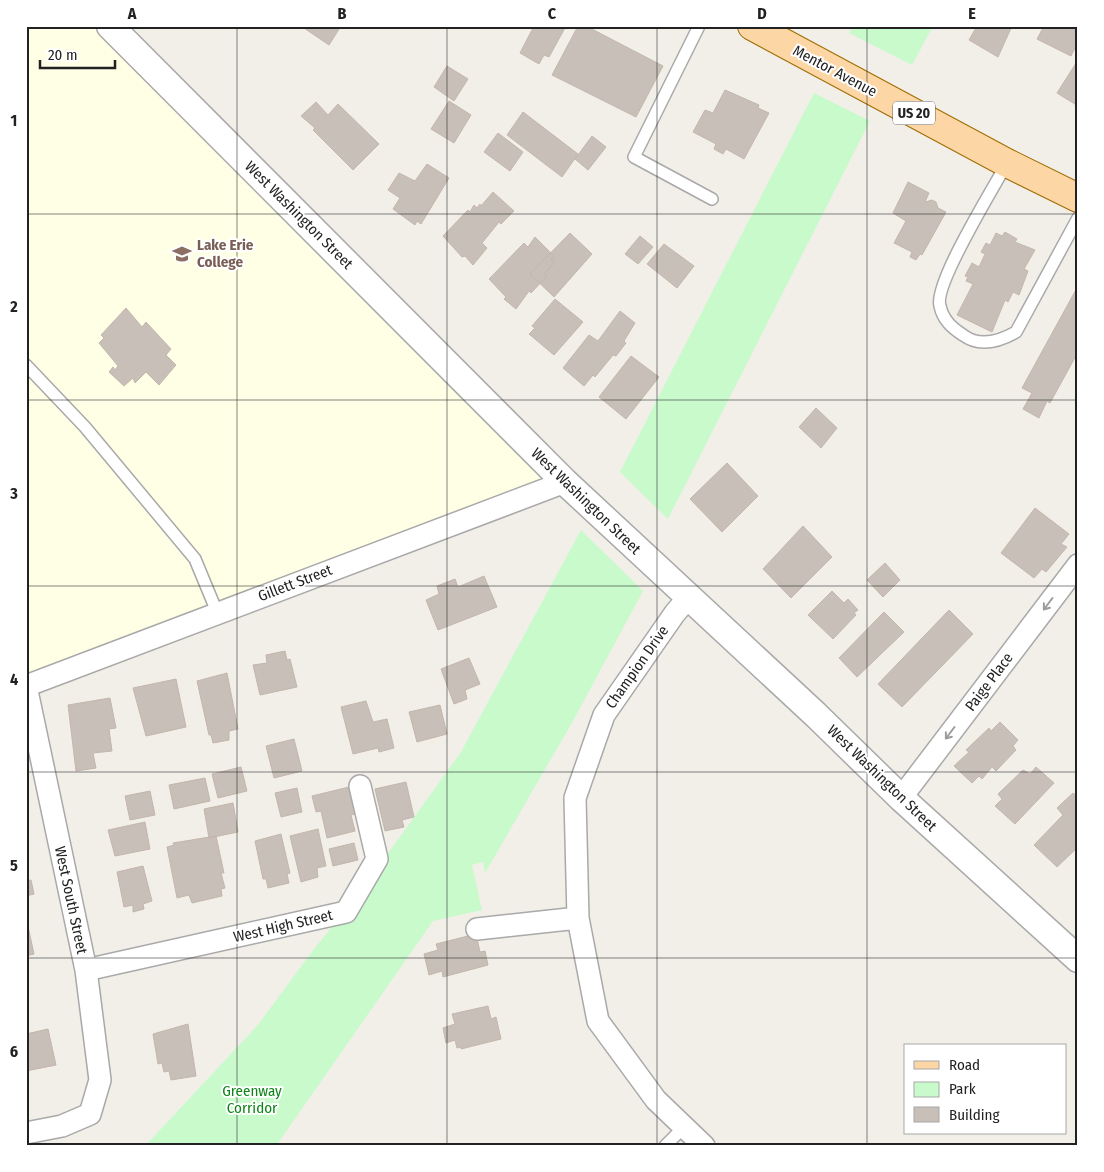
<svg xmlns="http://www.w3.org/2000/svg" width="1104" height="1172" font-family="'Fira Sans Condensed',sans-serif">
<rect width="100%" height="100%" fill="#f2efe9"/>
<path fill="#ffffe5" d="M26 26H110L565 482 26 686Z"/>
<path fill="#c8facc" d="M853 26H933L912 65 849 33Z
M814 93 870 121 668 519 620 472Z
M581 530 643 591 573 721 485 873 483 862 472 865 482 910 433 921 276 1146H145L257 1026 314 949 361 891 461 752Z"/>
<path fill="#c7bfb8" stroke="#c4b6ab" d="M301 26H341L329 45Z
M534 26H566L549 57 544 55 539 64 520 53Z
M578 26H586L663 66 636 117 552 75Z
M977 26H1012L998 57 969 40Z
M1044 26H1078V42L1071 56 1037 39Z
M1078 60V106L1057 93Z
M447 66 468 79 454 101 434 87Z
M725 90 759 105 758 108 769 113 744 159 726 149 723 154 714 149 716 144 693 132 705 110 713 113Z
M449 101 471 115 454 143 431 129Z
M316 102 328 115 338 104 379 144 353 170 313 130 315 128 301 116Z
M523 112 578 154 562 177 507 135Z
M498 133 523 152 510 171 484 152Z
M592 136 606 147 588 170 575 159Z
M427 164 449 178 421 224 417 221 415 225 393 209 400 198 388 190 399 173 415 181Z
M908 182 929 193 925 202 932 200 936 202 938 208 946 212 922 255 920 254 916 260 910 257 912 252 894 243 906 221 893 213Z
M493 192 514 211 501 224 499 222 482 243 487 248 473 265 465 256 462 257 443 236 468 210 470 212 474 205 477 208 480 204 481 206Z
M1005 232 1017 239 1015 242 1035 250 1024 269 1028 271 1019 295 1013 292 1008 302 1005 300 992 332 957 315 973 284 966 281 968 277 965 276 972 263 979 267 985 254 981 252 986 243 990 245 996 233 1002 236Z
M570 233 592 254 554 297 530 274Z
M640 236 653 247 638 264 625 254Z
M535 237 554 256 551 259 554 263 544 274 547 276 531 293 529 291 516 309 504 299 506 297 489 279 524 243 528 247Z
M664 244 694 266 677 288 647 264Z
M1078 286V352L1050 403 1047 401 1039 418 1023 409 1032 393 1022 388Z
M555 299 583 322 554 355 529 334 535 328 532 326Z
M126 308 142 327 146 322 171 349 166 355 176 365 159 385 146 372 135 383 133 378 124 386 109 372 113 367 115 370 118 366 99 343 104 338 101 335Z
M620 311 635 323 624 341 626 343 616 356 613 355 595 377 593 375 584 386 563 368 589 335 598 341Z
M631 356 659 377 626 419 599 397Z
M816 408 837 428 821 448 799 427Z
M727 463 758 496 722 532 690 499Z
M1035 508 1069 534 1061 544 1067 547 1046 572 1042 569 1034 578 1001 553Z
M803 526 832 557 791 598 763 569Z
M885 563 900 580 883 597 867 580Z
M484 576 497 607 438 630 426 600 439 594 437 586 455 579 458 587Z
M832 591 844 603 848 599 858 610 854 613 856 615 833 639 808 615Z
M949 610 973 634 902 707 878 684Z
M884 612 904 632 857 677 839 658Z
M285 651 287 660 290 659 297 687 260 695 253 665 267 663 266 655Z
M469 658 480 684 465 690 467 699 454 704 441 669Z
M227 673 238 729 229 731V740L213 743 211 735H209L197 681Z
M176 679 186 727 146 736 133 688Z
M110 698 116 728 109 729 112 751 93 753 96 768 76 771 68 705Z
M366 701 373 722 387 719 394 748 379 752 378 748 353 754 341 707Z
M440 705 447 734 417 742 409 712Z
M1000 722 1018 740 1013 746 1016 750 996 771 992 767 982 779 979 776 972 783 954 766 969 752 966 750 989 728 991 731Z
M294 739 302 771 274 778 266 746Z
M241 767 247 791 218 798 212 774Z
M1036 767 1054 783 1015 824 995 806 1002 799 998 794 1023 770 1030 774Z
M205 778 210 801 174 809 169 785Z
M406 782 414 817 402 820 404 827 385 831 375 789Z
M349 787 353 802 356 801 358 813 351 815 355 831 327 838 321 811 316 812 312 796Z
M297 788 302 812 281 817 275 793Z
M150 791 155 815 130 820 125 796Z
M1073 793 1078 797V847L1057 867 1034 845 1063 815 1057 808Z
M233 803 238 832 209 838 204 809Z
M145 822 150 849 115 856 108 830Z
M318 829 326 866 317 868 318 877 301 882 290 836Z
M281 834 290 873 287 874 289 883 268 888 266 879H263L255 841Z
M216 836 224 873H221L225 888 221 889 222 896 192 903 189 895 177 898 167 847 174 845 173 843Z
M354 843 358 860 333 866 329 849Z
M143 866 152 901 143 904 144 909 133 912V905L124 907 117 872Z
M31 880 34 894 26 896V881Z
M26 917 34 954 26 956Z
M476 934 480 952 485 951 488 965 443 977 442 971 429 975 424 954 438 950 436 944Z
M488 1006 491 1019 496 1017 501 1039 461 1049V1047L457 1048 455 1040 446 1043 443 1028 455 1024 452 1014Z
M188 1024 196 1076 171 1080 169 1071 164 1072 162 1063 158 1064 153 1034Z
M48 1029 56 1065 26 1071V1034Z"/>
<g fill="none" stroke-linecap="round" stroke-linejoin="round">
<g stroke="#a9a9a9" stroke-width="14">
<path id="service" d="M699 26 634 157 712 199
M1007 163C994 187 933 285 940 306 943 320 952 328 963 335 980 348 1000 341 1016 332L1078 218
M26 365 85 427 195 559 217 612
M665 1146 684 1127"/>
</g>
<g stroke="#a9a9a9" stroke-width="24">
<path id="minor" d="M901 798 1078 565
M578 918 575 798 604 715 675 613 688 598
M477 929 578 918 598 1021 656 1100 704 1146
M86 970 346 912 377 859 360 786
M26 1133 62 1126 90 1114 100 1080 86 970 26 686 565 482"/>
</g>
<g stroke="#a9a9a9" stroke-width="29">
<path id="tertiary" d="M110 26 565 482 816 715 901 798 1078 959"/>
</g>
<g stroke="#a06b00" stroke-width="30">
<path id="primary" d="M752 26 1007 163 1078 198"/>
</g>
<use href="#service" stroke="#fff" stroke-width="11"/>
<use href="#minor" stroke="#fff" stroke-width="21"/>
<use href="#tertiary" stroke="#fff" stroke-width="26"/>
<use href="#primary" stroke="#fcd6a4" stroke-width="28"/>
</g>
<defs><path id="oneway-shaft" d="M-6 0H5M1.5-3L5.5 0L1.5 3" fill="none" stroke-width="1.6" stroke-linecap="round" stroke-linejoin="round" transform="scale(1.25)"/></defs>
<g stroke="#9c9c9c">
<use href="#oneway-shaft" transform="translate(1048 604) rotate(127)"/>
<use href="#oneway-shaft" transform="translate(950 733) rotate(127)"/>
</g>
<path fill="none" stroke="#222" stroke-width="1" stroke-opacity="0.55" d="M237 26V1146M447 26V1146M657 26V1146M867 26V1146M26 214H1078M26 400H1078M26 586H1078M26 772H1078M26 958H1078"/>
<defs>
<g id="university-bare" transform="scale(1.5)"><path d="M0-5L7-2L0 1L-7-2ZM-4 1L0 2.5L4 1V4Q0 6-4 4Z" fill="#8d6e63" stroke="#fff" stroke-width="2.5" paint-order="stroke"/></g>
</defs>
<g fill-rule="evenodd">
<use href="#university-bare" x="182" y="254"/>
</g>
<g text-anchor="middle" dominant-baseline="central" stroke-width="4" stroke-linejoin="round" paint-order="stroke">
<rect fill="#fff" stroke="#646464" stroke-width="1" x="893" y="101.5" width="42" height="23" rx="4"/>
<g font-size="14" font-weight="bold" fill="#222">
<text x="914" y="113">US 20</text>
</g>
<g font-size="15" fill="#222" stroke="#fff">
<text transform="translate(835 71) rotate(28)">Mentor Avenue</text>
<text transform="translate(299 215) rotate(45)">West Washington Street</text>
<text transform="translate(586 501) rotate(44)">West Washington Street</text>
<text transform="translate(295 583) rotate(-21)">Gillett Street</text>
<text transform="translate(637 667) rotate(-55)">Champion Drive</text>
<text transform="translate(989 682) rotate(-53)">Paige Place</text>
<text transform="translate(882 778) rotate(44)">West Washington Street</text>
<text transform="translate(71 900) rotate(78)">West South Street</text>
<text transform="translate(283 926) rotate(-13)">West High Street</text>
</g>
<g font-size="15" font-weight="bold" fill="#785e54" stroke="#fff" text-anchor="start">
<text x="197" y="245">Lake Erie<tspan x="197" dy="17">College</tspan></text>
</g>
<g font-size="15" fill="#0c8416" stroke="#fff">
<text x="252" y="1091">Greenway<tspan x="252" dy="17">Corridor</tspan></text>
</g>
</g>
<rect width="1104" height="1172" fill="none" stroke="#ffffff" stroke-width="55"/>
<rect x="904" y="1044" width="162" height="90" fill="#ffffff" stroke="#a7a7a7"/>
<rect x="914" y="1061" width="25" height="8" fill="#fcd6a4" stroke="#a7a7a7"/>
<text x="949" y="1070" font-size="15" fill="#222222">Road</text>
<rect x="914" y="1082" width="25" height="15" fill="#c8facc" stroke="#a7a7a7"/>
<text x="949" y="1094" font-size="15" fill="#222222">Park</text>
<rect x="914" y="1107" width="25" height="15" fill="#c7bfb8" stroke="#a7a7a7"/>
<text x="949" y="1120" font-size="15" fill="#222222">Building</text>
<path d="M40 60v8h75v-8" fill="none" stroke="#222222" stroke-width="2.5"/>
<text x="48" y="60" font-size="15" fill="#222222" stroke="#ffffff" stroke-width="4" paint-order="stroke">20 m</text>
<rect x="28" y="28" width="1048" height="1116" fill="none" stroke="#222" stroke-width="2"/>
<g font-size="16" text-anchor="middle" font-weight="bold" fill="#222">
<text x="132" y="19">A</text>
<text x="342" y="19">B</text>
<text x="552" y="19">C</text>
<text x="762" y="19">D</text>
<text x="972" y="19">E</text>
<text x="14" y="126">1</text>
<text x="14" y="312">2</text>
<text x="14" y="499">3</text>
<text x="14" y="685">4</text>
<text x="14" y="871">5</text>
<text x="14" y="1057">6</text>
</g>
</svg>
